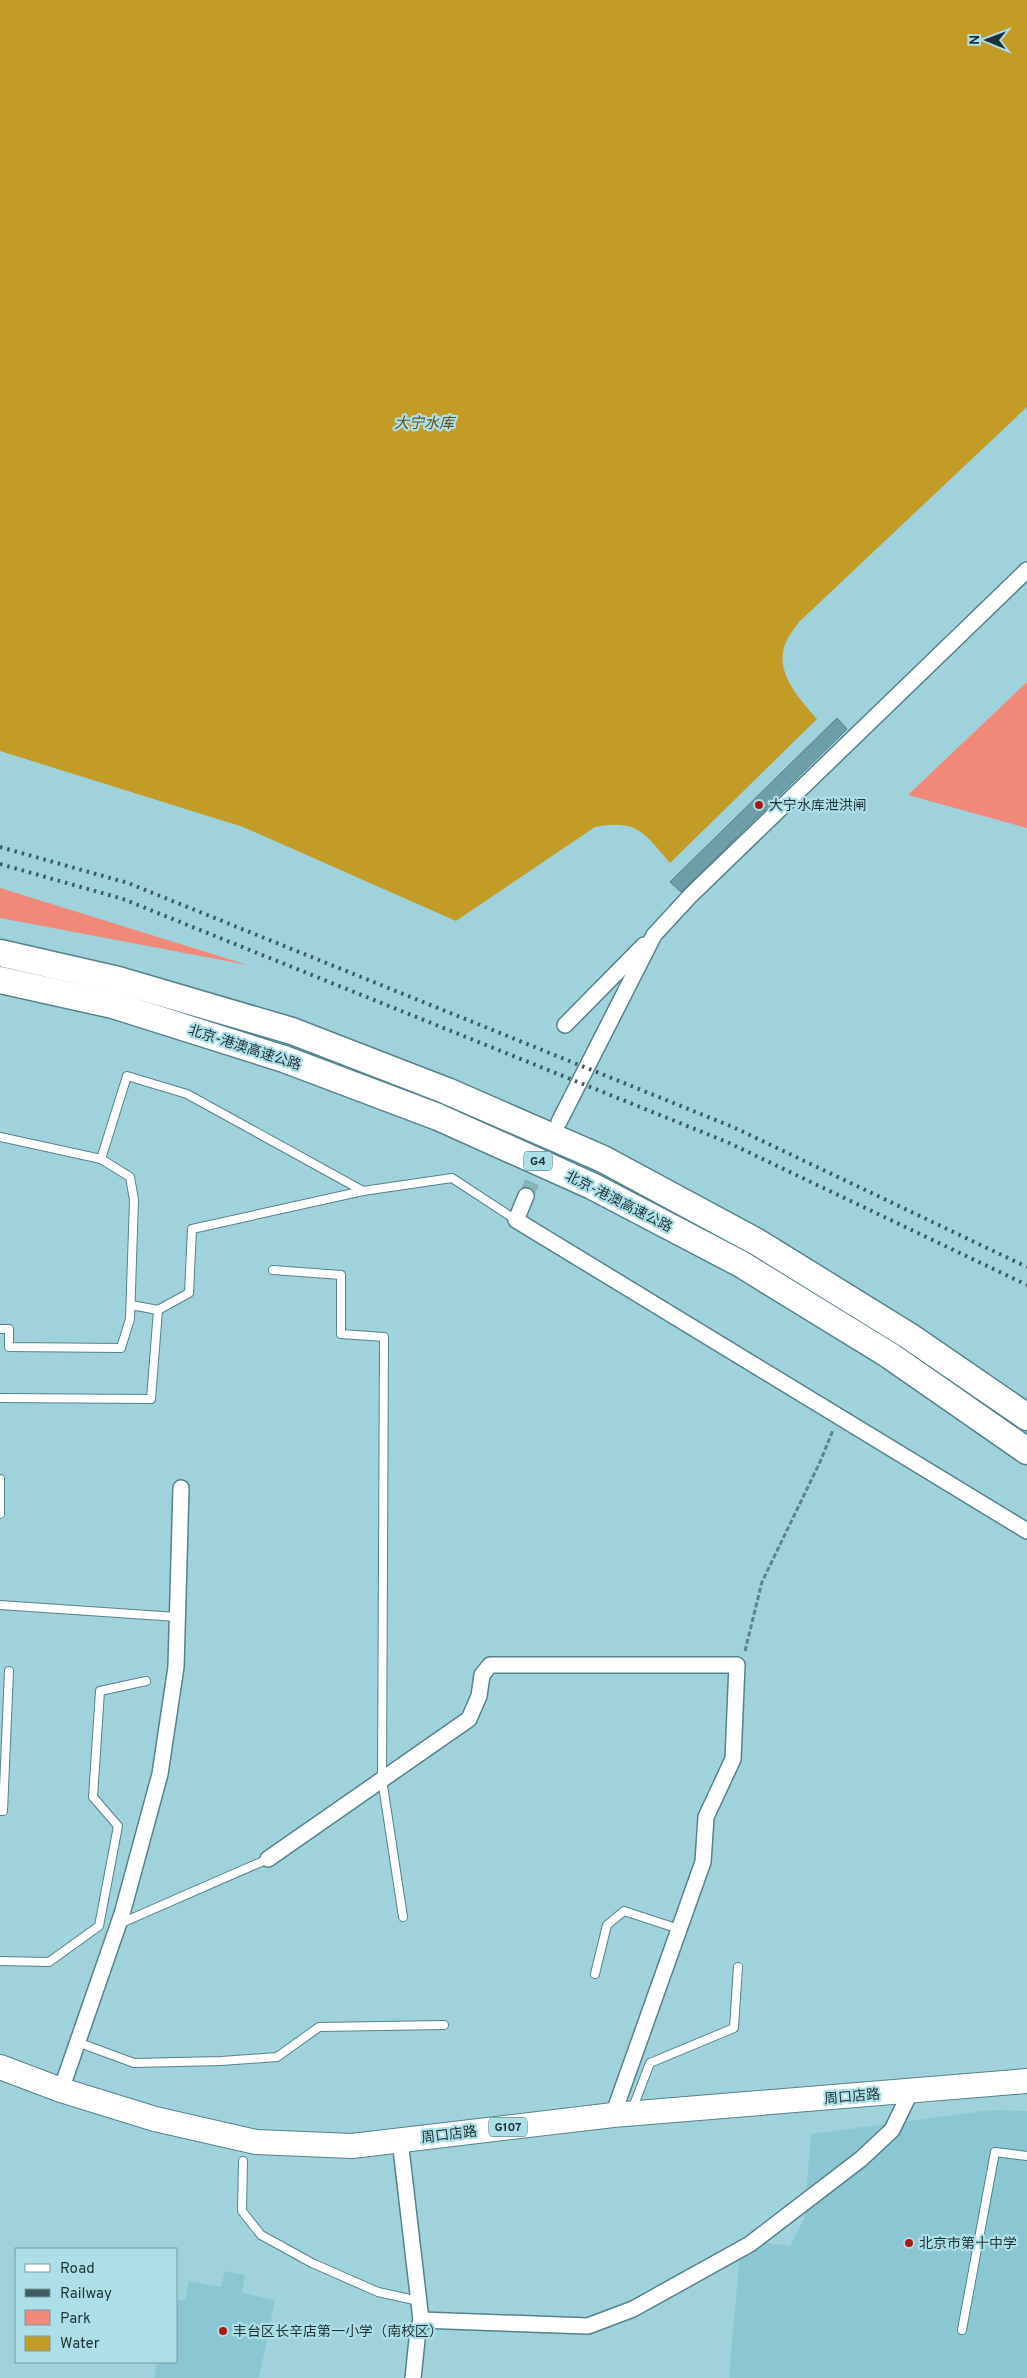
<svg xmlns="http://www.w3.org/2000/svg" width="1027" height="2378" font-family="Overpass,'Noto Sans SC',sans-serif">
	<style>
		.built { fill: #8bc7d2 }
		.green { fill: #f0897a }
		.water { fill: #c39c28 }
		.building { fill: #6e9ea7; stroke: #4f7f87 }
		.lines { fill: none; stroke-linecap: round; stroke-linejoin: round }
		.minor-tunnel { stroke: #86b2ba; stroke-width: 15; stroke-dasharray: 15 8; stroke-linecap: butt }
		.service-casing { stroke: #54838c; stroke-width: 10 }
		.minor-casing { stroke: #54838c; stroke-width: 18 }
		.trunk-casing { stroke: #54838c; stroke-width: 26 }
		.motorway-casing { stroke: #54838c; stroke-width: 29 }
		.path { stroke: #60838a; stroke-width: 3; stroke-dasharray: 5 2.5; stroke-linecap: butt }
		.service { stroke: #fff; stroke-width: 8 }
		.minor { stroke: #fff; stroke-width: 15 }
		.trunk { stroke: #fff; stroke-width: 24 }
		.motorway { stroke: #fff; stroke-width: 26 }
		.rail { stroke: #3f5b60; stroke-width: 4; stroke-dasharray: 2.5 5; stroke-linecap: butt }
		.poi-dot { fill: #aa1910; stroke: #addfe8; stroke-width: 2 }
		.labels { text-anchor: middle; stroke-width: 4.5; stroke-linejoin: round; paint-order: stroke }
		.shield { fill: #addfe8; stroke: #49666b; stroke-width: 1 }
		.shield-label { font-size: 12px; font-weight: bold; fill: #1e3236 }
		.poi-label { font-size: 14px; fill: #1e3236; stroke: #addfe8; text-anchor: start }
		.street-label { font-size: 14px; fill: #1e3236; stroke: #addfe8 }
		.water-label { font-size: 15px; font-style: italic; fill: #665218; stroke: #addfe8 }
	</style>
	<rect width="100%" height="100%" fill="#a0d2db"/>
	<!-- built -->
	<g class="built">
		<path d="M991,2110L1027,2111V2378H729L741,2240L790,2246L804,2219L811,2134Z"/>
		<path d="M225,2271L245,2275L242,2293L275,2300L259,2378H154L157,2362H176V2299L185,2300L189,2281L221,2287Z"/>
	</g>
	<!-- green -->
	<g class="green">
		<path d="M1027,682V828L908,795Z"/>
		<path d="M0,888L248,965L0,918Z"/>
	</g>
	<!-- water -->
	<path class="water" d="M0,0H1027V407L799,622C795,628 789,635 786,642C773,672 800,699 817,719L670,863C644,833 638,819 595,827L456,921L243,827L0,751Z"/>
	<!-- building -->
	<path class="building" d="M837,718L847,729L681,892L670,882Z"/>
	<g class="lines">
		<!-- minor-tunnel -->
		<path class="minor-tunnel" d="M526,1196L555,1131"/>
		<!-- service casing -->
		<g class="service-casing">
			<g id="service">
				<path d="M0,1137L101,1159L130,1177L134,1200L130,1319L121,1348L9,1347V1329H0"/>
				<path d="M101,1159L127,1076L187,1094L363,1191"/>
				<path d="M273,1270L341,1275V1334L384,1337L382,1779L403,1917"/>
				<path d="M131,1305L158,1310L189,1293L192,1229L363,1191L452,1178L516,1220"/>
				<path d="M0,1398L151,1399L158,1310"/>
				<path d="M0,1479V1514"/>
				<path d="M0,1605L177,1617"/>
				<path d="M0,1811H3L9,1671"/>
				<path d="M119,1924L268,1859"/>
				<path d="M0,1961L49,1962L99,1926L118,1826L93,1797L100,1691L146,1681"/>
				<path d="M595,1974L607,1925L624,1911L679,1929"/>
				<path d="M77,2042L134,2063L221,2061L277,2057L319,2027L444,2025"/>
				<path d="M632,2110L650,2063L734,2028L738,1967"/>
				<path d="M243,2161L242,2211L261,2235L312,2263L378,2292L419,2301"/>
				<path d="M962,2330L995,2152L1027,2156"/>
			</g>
		</g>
		<!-- minor casing -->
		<g class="minor-casing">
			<g id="minor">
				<path d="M565,1025L644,945"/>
				<path d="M559,1122L654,935L691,895L1027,570"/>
				<path d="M526,1196L516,1220L1027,1531"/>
				<path d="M268,1859L469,1719L479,1696L482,1675L490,1665H737L733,1759L706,1817L703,1862L613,2115"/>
				<path d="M61,2090L122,1914L160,1774L176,1667L181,1488"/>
				<path d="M400,2140L421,2320L418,2330L413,2378"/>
				<path d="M421,2320L588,2326L633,2309L750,2244L861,2159L892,2130L911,2091"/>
			</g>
		</g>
		<!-- trunk casing -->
		<g class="trunk-casing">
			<path id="trunk" d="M0,2067L61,2090L155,2119L256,2142L352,2146L613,2115L1027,2081"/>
		</g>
		<!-- motorway casing -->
		<g class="motorway-casing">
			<g id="motorway">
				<path d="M0,953L118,980L292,1031L447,1091L603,1159L757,1242L909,1336L1027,1417"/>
				<path d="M0,980L113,1005L284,1059L438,1117L592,1186L741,1264L889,1355L1027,1451"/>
			</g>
		</g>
		<!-- path -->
		<path class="path" d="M745,1651L762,1582L820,1462L833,1430"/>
		<!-- service -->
		<use href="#service" class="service"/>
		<!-- minor -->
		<use href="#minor" class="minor"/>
		<!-- trunk -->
		<use href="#trunk" class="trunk"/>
		<!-- motorway -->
		<use href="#motorway" class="motorway"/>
		<!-- rail -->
		<g class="rail">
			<path d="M0,847L128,883L733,1127L1027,1267"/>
			<path d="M0,864L123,899L727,1142L1027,1285"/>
		</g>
	</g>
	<!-- markers -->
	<g class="poi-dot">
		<circle cx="759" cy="805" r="5"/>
		<circle cx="909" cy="2243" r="5"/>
		<circle cx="223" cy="2331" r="5"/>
	</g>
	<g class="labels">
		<!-- shield labels -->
		<g class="shield">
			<rect x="524" y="1151.5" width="28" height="19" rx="4"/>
			<rect x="489" y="2117.5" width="38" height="19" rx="4"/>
		</g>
		<g class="shield-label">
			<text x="538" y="1165">G4</text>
			<text x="508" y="2131">G107</text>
		</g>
		<!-- poi labels -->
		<g class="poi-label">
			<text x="769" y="810">大宁水库泄洪闸</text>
			<text x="919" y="2248">北京市第十中学</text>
			<text x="233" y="2336">丰台区长辛店第一小学（南校区）</text>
		</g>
		<!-- street labels -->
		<g class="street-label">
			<text transform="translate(245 1047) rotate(18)" y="5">北京-港澳高速公路</text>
			<text transform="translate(619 1201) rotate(27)" y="5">北京-港澳高速公路</text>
			<text transform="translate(852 2096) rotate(-5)" y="5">周口店路</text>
			<text transform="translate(449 2134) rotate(-7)" y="5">周口店路</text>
		</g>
		<!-- water labels -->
		<g class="water-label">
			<text x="424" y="428">大宁水库</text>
		</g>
	</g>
	<!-- legend -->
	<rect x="15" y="2248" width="162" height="115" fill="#addfe8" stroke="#749aa1"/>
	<rect x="25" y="2264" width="25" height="8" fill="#ffffff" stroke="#749aa1"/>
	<text x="60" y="2273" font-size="15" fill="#1e3236">Road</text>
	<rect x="25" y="2289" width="25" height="8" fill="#3f5b60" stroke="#749aa1"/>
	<text x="60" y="2298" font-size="15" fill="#1e3236">Railway</text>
	<rect x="25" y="2310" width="25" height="15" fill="#f0897a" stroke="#749aa1"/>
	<text x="60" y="2323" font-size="15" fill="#1e3236">Park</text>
	<rect x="25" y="2336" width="25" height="15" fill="#c39c28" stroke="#749aa1"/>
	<text x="60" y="2348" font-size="15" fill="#1e3236">Water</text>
	<!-- north arrow -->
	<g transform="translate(987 40) rotate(271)" stroke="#addfe8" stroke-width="4" paint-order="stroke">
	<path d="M0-4L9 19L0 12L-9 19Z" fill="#1e3236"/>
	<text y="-8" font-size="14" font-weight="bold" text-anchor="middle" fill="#1e3236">N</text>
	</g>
</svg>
